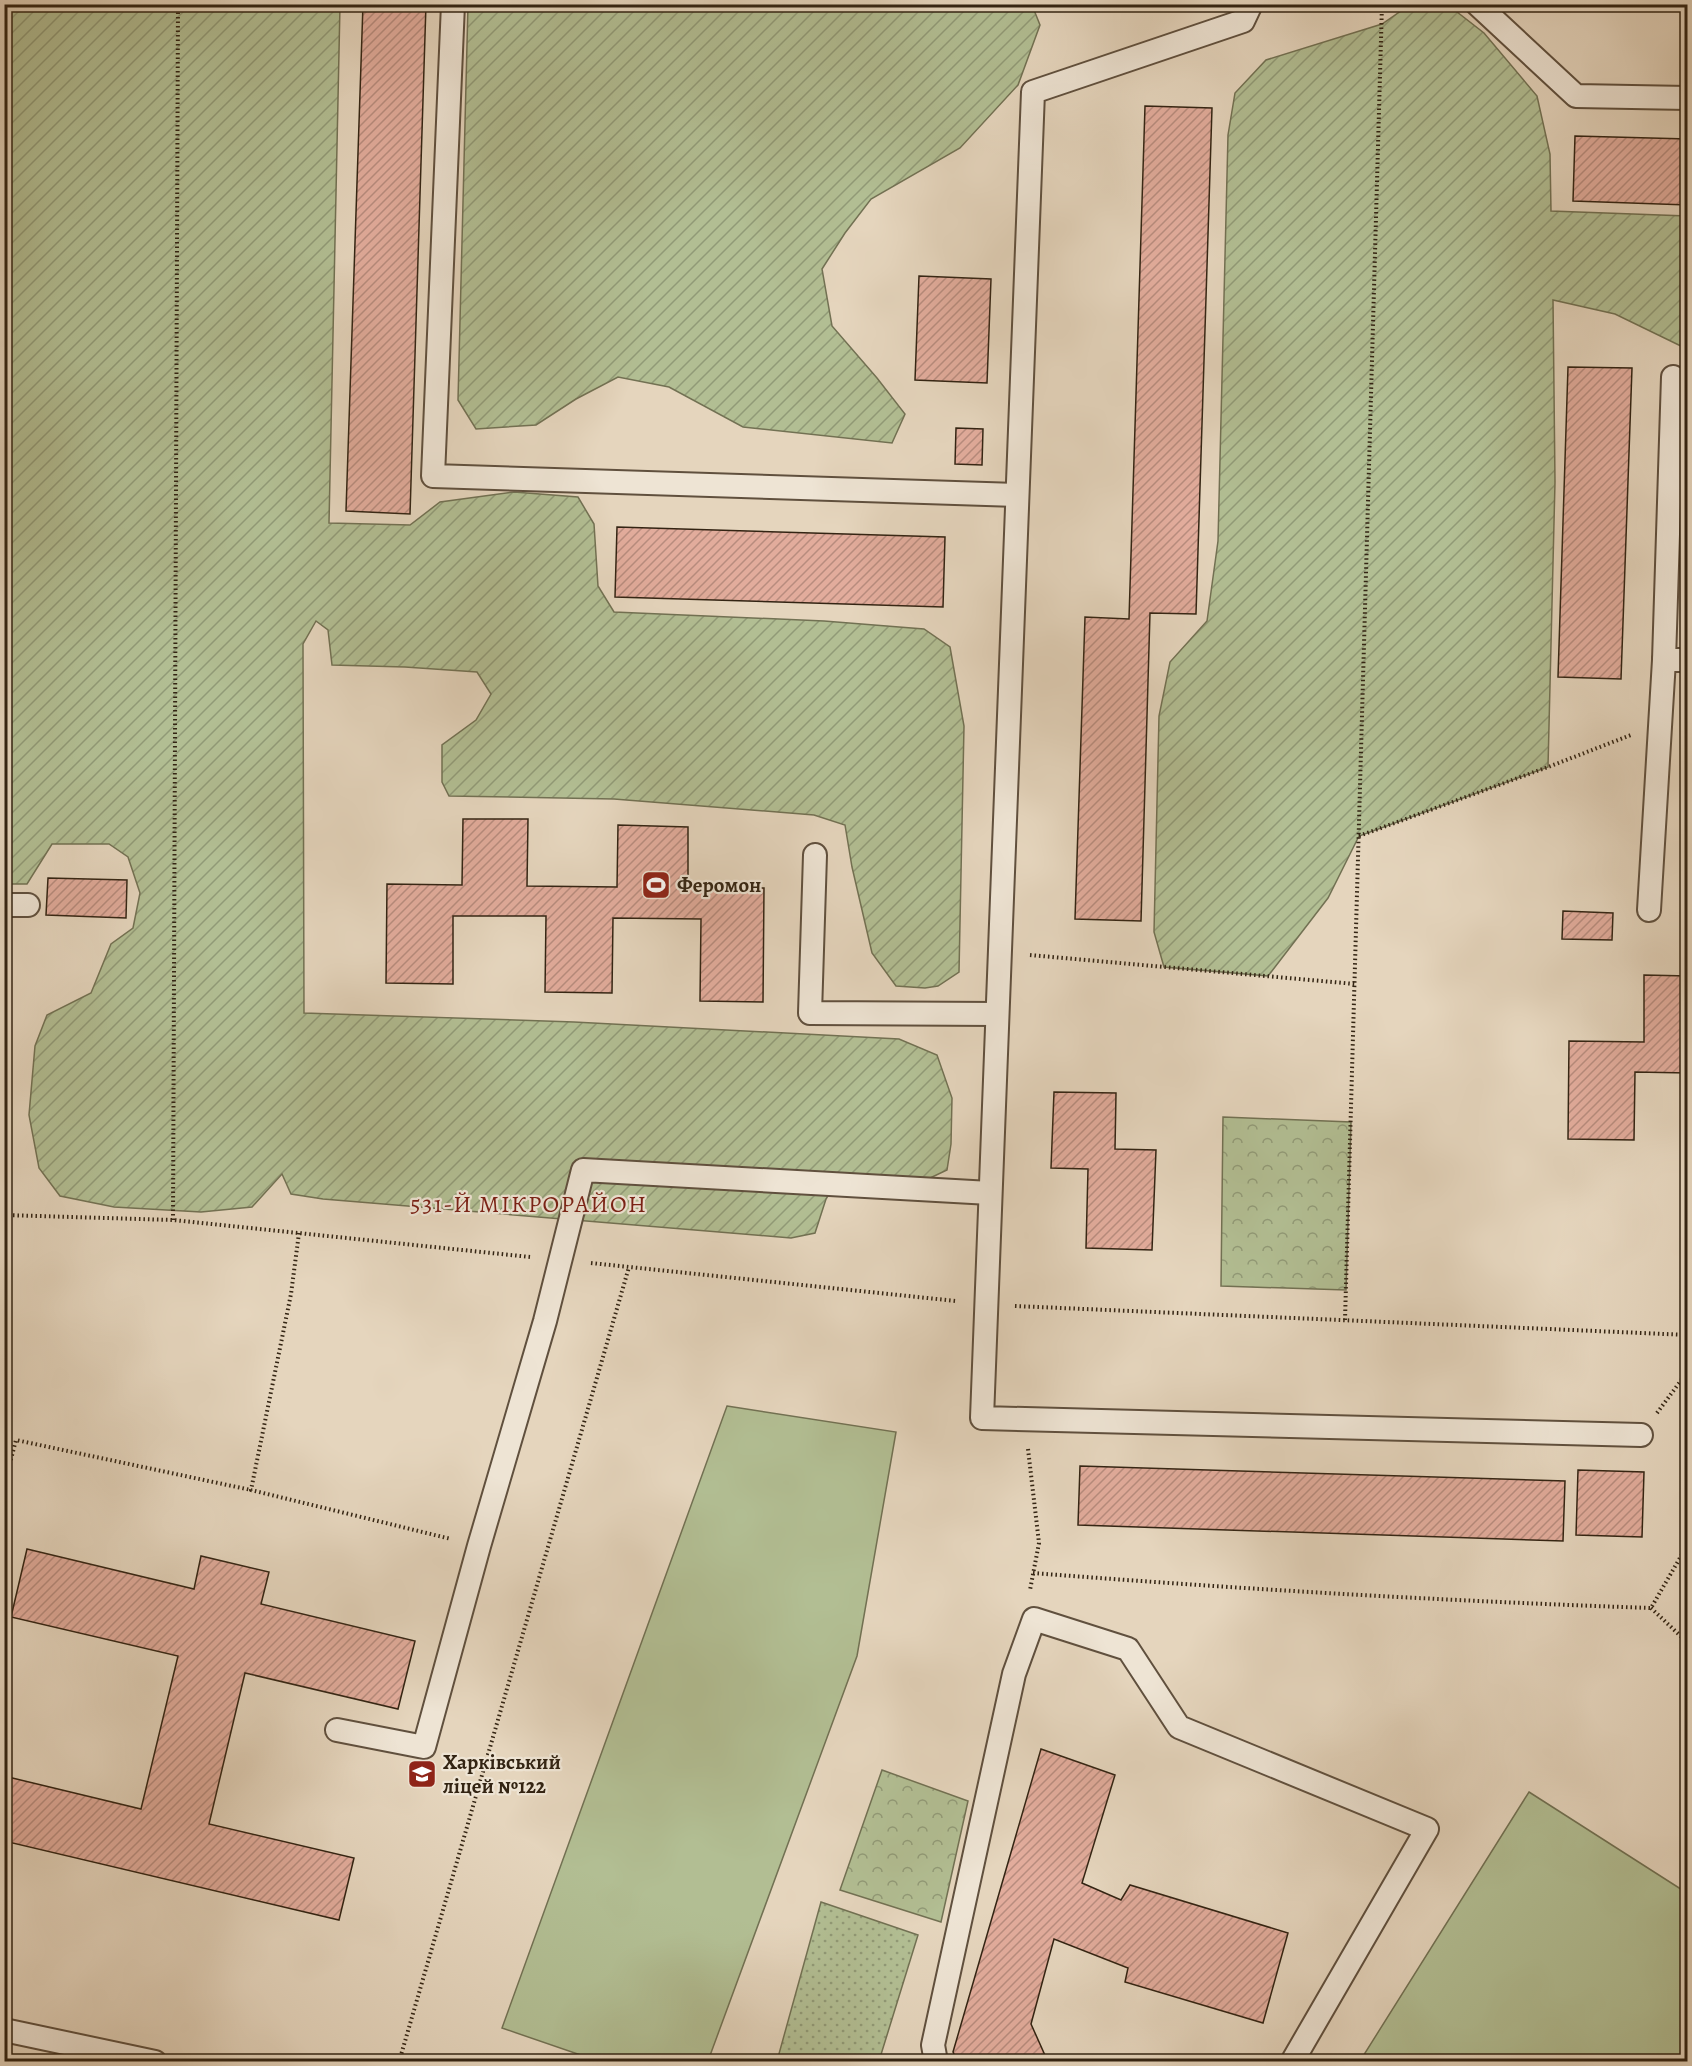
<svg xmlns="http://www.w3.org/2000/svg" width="1692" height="2066" font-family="Alegreya,serif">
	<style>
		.grass { fill: url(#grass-dots); stroke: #727153; stroke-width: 1.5 }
		.park { fill: url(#park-crowns); stroke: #727153; stroke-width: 1.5 }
		.garden { fill: url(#garden-furrows); stroke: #727153; stroke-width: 1.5 }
		.pitch { fill: #b2be93; stroke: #727153; stroke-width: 1.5 }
		.building { fill: url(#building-hatch); stroke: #332413; stroke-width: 1.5 }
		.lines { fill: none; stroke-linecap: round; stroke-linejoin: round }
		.lane-casing { stroke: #60503e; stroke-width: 26 }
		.path { stroke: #332413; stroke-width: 4; stroke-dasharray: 1.5 3; stroke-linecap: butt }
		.lane { stroke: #eee4d4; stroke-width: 22 }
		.labels { text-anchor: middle; stroke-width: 4.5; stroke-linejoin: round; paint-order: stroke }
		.poi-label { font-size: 21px; font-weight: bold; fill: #332413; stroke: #eee4d4; text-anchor: start }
		.quarter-label { font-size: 24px; letter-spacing: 1.5px; fill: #7a1f14; stroke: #eee4d4 }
	</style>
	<defs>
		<pattern id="grass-dots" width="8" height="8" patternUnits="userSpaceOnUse" patternTransform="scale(1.5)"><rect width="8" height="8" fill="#b2be93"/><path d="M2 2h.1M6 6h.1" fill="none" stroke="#919a77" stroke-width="1.8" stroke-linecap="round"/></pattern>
		<pattern id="park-crowns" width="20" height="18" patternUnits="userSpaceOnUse" patternTransform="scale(1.5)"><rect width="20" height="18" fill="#b2be93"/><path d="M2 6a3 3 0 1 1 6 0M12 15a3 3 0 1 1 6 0" fill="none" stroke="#919a77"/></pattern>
		<pattern id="garden-furrows" width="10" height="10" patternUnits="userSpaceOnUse" patternTransform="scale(1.5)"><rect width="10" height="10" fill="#b2be93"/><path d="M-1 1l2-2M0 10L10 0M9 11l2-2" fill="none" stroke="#919a77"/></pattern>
		<pattern id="building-hatch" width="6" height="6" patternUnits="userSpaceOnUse" patternTransform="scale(1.5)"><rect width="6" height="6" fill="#e2ac9c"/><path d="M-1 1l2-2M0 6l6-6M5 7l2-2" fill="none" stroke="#b88c7e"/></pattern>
	</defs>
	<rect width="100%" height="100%" fill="#e5d5bd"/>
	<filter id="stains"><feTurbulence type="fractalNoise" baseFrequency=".00333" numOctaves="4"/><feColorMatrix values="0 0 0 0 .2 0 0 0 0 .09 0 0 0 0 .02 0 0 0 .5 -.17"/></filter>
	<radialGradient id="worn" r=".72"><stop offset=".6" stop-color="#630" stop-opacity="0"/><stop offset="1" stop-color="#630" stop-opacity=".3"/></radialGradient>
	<!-- grass -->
	<path class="grass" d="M821,1902L918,1935L879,2061H777Z"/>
	<!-- park -->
	<g class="park">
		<path d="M1223,1117L1351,1122L1346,1290L1221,1286Z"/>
		<path d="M882,1770L968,1801L941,1922L840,1890Z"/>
	</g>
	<!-- garden -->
	<g class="garden">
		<path d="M1411,4L1448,5L1484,33L1537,96L1550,154L1551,211L1687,216V349L1615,314L1553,300L1555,482L1548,767L1359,836L1328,898L1268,976L1164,967L1154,932L1159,716L1170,662L1207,621L1218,541L1228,135L1235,93L1266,60L1382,24Z"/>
		<path d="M6,5H340L329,523L410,525L440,502L514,492L578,497L594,524L598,586L614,612L824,621L924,629L950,647L964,726L959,972L938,986L925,988L896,986L872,953L852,867L845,825L814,815L614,799L449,796L442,782V745L476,720L491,694L477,672L405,667L332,665L328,630L316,621L303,644L304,1013L574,1022L899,1039L937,1055L952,1098L951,1144L947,1170L928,1179L840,1176L826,1199L815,1233L791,1238L323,1199L291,1194L282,1174L252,1207L201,1212L114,1207L60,1196L39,1168L29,1115L35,1046L47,1015L91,993L111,944L133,928L140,893L128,857L109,844H52L27,884H5Z"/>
		<path d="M468,5H1032L1040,25L1018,85L960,148L871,199L845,233L822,269L832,326L877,378L905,414L892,443L743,427L669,387L618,377L576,399L536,425L476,429L458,400Z"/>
		<path d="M1687,427V558L1683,556L1681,486Z"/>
	</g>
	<!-- pitch -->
	<g class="pitch">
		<path d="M727,1406L896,1432L857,1656L708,2061H598L502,2028Z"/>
		<path d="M1529,1792L1687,1893V2061H1360Z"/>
	</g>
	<!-- building -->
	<g class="building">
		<path d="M363,4H426L410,514L346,511Z"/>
		<path d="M1145,106L1212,108L1196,614L1150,613L1141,921L1075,919L1085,617L1129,619Z"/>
		<path d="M1575,136L1688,139V205L1573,201Z"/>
		<path d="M919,276L991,279L987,383L915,380Z"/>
		<path d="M1568,367L1632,368L1621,679L1558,677Z"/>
		<path d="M956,428L983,429L982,465L955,464Z"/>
		<path d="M617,527L945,537L943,607L615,597Z"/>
		<path d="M463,819H528L527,886L617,887L618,825L688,827V888H764L763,1002L700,1001L701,919L613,918L612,993L545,992L546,916H453V984L386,983L387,884L462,885Z"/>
		<path d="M48,878L127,880L126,918L46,915Z"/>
		<path d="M1563,911L1613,913L1612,940L1562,939Z"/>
		<path d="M1644,975L1688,976V1073L1635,1072L1634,1140L1568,1139L1569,1041L1644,1042Z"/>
		<path d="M1054,1092L1116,1093L1115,1149L1156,1150L1152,1250L1086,1248L1088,1169L1051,1168Z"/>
		<path d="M1080,1466L1565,1481L1563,1541L1078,1525Z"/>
		<path d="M1578,1470L1644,1472L1642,1537L1576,1535Z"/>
		<path d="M27,1549L194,1589L201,1556L269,1572L261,1604L415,1641L398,1709L245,1673L209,1824L354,1858L339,1920L4,1841V1776L141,1809L178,1656L11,1617Z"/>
		<path d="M1041,1749L1115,1775L1082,1883L1121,1900L1130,1885L1288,1933L1263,2023L1125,1982L1128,1968L1054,1939L1031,2024L1048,2062H958L953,2052Z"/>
	</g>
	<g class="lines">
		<!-- lane casing -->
		<g class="lane-casing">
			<g id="lane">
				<path d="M453,4L433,476L1017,495"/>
				<path d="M1251,4L1243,21L1033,92L982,1418L1641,1435"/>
				<path d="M1477,4L1576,96L1688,98"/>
				<path d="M1664,660L1673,377"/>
				<path d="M815,855L810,1013L997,1014"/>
				<path d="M4,905H28"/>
				<path d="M1649,910L1664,660H1688"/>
				<path d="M337,1730L424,1747L479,1546L545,1321L583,1170L990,1193"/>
				<path d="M4,2030L155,2062"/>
				<path d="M936,2062L933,2045L1014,1674L1034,1619L1128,1649L1179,1727L1427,1829L1292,2062"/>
			</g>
		</g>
		<!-- path -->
		<g class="path">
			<path d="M1359,836L1548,767L1631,735"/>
			<path d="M1030,955L1355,984"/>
			<path d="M4,1215L173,1220L530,1257"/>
			<path d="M173,1220L178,4"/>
			<path d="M299,1233L291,1294L251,1490L451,1539"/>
			<path d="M591,1263L956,1301"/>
			<path d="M1015,1306L1688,1335"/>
			<path d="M1345,1320L1382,4"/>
			<path d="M1657,1413L1688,1371"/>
			<path d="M1028,1449L1039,1543L1030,1590"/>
			<path d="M4,1486L16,1440L251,1490"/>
			<path d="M1033,1573C1239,1589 1445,1601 1651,1608L1688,1544"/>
			<path d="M1651,1608L1688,1643"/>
			<path d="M399,2062L629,1267"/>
		</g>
		<!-- lane -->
		<use href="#lane" class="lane"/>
	</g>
	<!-- icons -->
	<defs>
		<g id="stadium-square" transform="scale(1.5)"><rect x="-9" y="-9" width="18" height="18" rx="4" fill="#8f2418" stroke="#eee4d4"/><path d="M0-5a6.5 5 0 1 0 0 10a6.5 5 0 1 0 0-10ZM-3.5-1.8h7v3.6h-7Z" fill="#fff"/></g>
		<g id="school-square" transform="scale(1.5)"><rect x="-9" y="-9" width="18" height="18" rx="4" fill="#8f2418" stroke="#eee4d4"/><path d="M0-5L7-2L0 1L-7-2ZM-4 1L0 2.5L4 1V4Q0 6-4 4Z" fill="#fff"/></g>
	</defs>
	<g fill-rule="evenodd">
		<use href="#stadium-square" x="656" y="885"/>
		<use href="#school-square" x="422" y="1774"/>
	</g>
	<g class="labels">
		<!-- poi labels -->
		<g class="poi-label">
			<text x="677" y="892">Феромон</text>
			<text x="443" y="1769">Харківський<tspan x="443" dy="24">ліцей №122</tspan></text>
		</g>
		<!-- quarter labels -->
		<g class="quarter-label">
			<text x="529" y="1212">531-Й МІКРОРАЙОН</text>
		</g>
	</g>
	<!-- margin -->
	<rect width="1692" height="2066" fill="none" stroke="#e5d5bd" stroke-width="24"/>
	<rect x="6" y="6" width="1680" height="2054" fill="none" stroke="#332413" stroke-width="3"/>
	<rect x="12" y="12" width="1668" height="2042" fill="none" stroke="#332413" stroke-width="1.5"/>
	<rect width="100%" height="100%" filter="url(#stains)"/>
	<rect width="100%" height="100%" fill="url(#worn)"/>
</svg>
